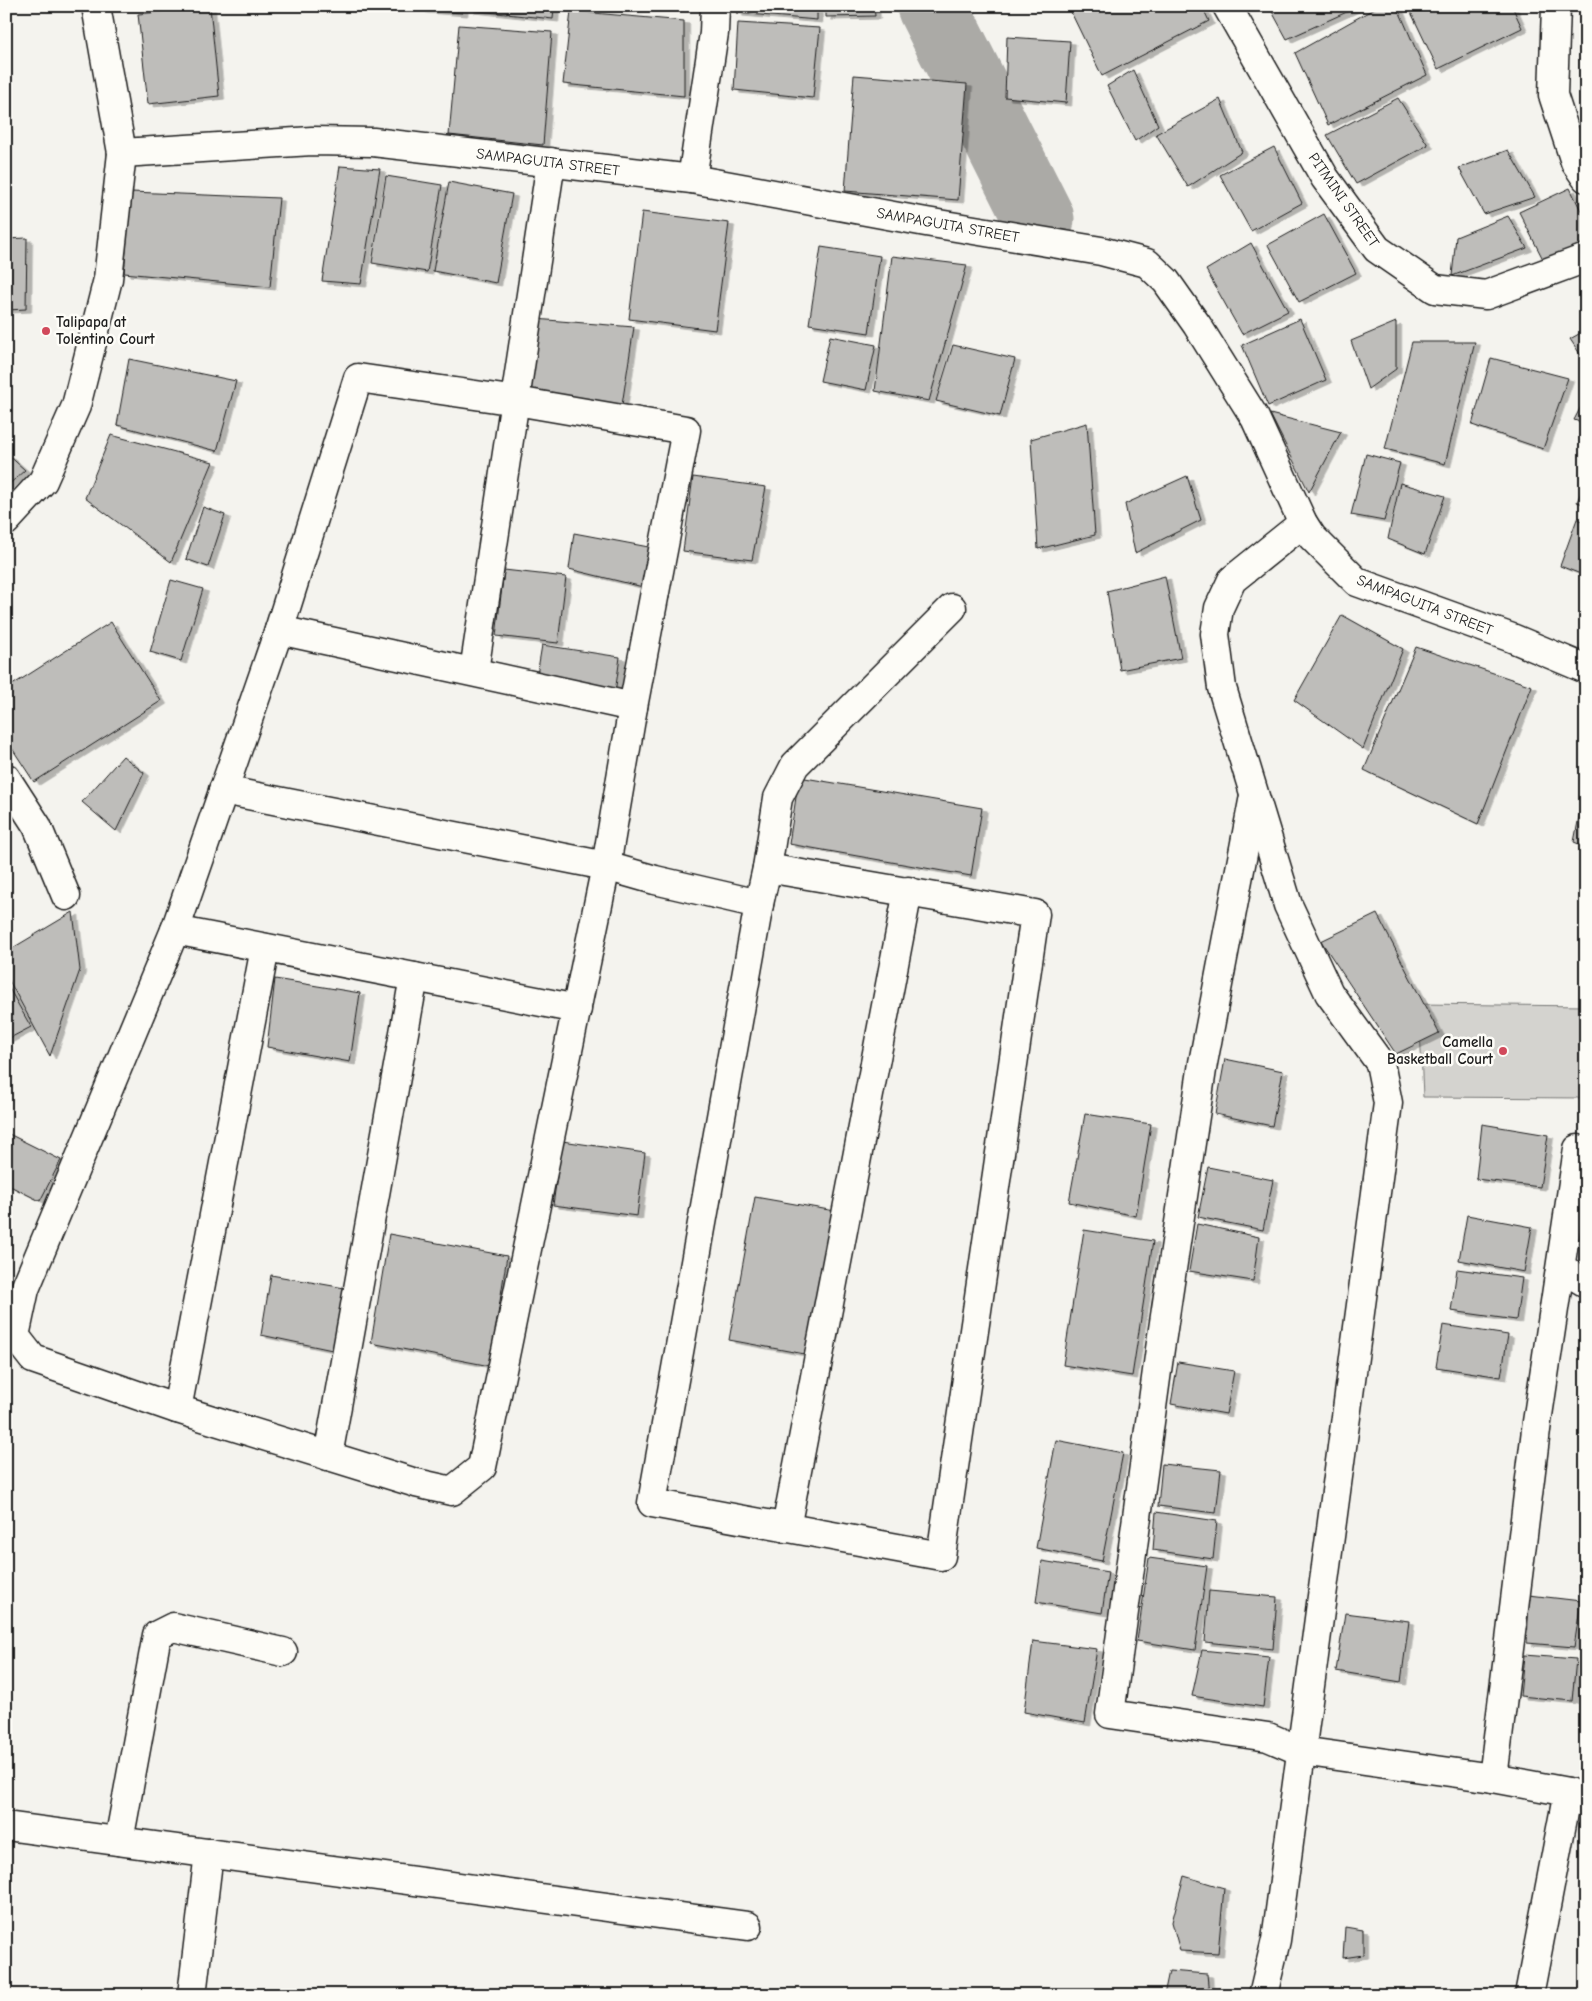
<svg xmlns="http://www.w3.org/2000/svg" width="1592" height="2001" font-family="'Comic Neue',sans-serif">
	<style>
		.green { fill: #d4d3cf; stroke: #787876 }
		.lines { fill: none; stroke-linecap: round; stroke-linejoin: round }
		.river { stroke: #abaaa6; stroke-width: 71 }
		.building { fill: #bebdba; stroke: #1c1c1c; filter: url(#shadow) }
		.minor-casing { stroke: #1c1c1c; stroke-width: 31 }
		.minor { stroke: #fdfcf7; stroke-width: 28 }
		.poi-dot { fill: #d1495b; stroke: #fdfcf7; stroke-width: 2 }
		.labels { text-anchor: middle; stroke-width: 5; stroke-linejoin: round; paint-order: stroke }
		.street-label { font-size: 15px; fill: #1c1c1c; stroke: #fdfcf7 }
		.poi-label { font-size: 15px; font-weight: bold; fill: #1c1c1c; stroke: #fdfcf7; text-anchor: start }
	</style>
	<defs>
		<filter id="shadow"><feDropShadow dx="5.5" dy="3" stdDeviation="0" flood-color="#0004"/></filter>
	</defs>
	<rect width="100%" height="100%" fill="#f4f3ee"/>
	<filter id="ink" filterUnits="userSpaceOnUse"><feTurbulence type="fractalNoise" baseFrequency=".02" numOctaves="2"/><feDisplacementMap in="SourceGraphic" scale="10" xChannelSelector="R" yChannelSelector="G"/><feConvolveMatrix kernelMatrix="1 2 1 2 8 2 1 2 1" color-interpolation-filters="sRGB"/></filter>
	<g filter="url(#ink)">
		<!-- green -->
		<path class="green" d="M1419,1004L1586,1006V1098L1423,1097Z"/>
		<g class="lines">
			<!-- river -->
			<path class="river" d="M932,6L1039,219"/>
		</g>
		<!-- building -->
		<g class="building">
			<path d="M421,6H463L462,13L421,10Z"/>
			<path d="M470,6H554L553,19L469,10Z"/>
			<path d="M737,6H817V20L737,13Z"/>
			<path d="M826,6H874L875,16L826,17Z"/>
			<path d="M1068,6H1202L1209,21L1102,76Z"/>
			<path d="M1269,6H1360L1287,39Z"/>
			<path d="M1379,6H1397L1427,75L1328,125L1295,53Z"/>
			<path d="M1408,6H1512L1522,28L1438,69Z"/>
			<path d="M210,7L219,96L148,104L138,14Z"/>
			<path d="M571,11L684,21V96L563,84Z"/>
			<path d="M738,23L820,28L813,98L734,90Z"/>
			<path d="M459,25L552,32L543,145L449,135Z"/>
			<path d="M1007,37L1070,41L1066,103L1005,97Z"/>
			<path d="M1133,70L1158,125L1135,141L1107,86Z"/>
			<path d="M854,75L967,84L958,200L845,191Z"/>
			<path d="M1398,98L1428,145L1356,184L1327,135Z"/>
			<path d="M1220,99L1242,152L1188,187L1156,134Z"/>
			<path d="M1274,147L1302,203L1251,231L1220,175Z"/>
			<path d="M1508,150L1535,197L1484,214L1459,168Z"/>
			<path d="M340,166L380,169L361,284L322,281Z"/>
			<path d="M386,176L442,185L427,272L372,263Z"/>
			<path d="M449,182L512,194L496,283L433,271Z"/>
			<path d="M1570,188L1586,221V243L1546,265L1519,212Z"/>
			<path d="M131,192L279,198L270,287L124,273Z"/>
			<path d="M642,212L729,223L715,330L629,319Z"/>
			<path d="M1324,214L1356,273L1299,302L1268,245Z"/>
			<path d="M1508,216L1527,248L1452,276L1456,237Z"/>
			<path d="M27,238L26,309L6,310V239Z"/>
			<path d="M1251,243L1288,311L1242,334L1206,270Z"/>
			<path d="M821,247L880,256L869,333L809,324Z"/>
			<path d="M892,256L967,265L929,401L875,391Z"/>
			<path d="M535,319L634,327L622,405L525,395Z"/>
			<path d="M1300,319L1326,380L1268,406L1242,345Z"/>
			<path d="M1396,322V369L1368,389L1351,341Z"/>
			<path d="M1586,330V363L1570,339Z"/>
			<path d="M830,336L876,345L866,390L820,381Z"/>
			<path d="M1412,342H1475L1445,464L1385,449Z"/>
			<path d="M953,345L1015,359L1000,416L936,401Z"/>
			<path d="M1491,358L1568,378L1543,449L1472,425Z"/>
			<path d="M129,359L236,381L217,451L117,425Z"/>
			<path d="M1586,397V424L1574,420Z"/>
			<path d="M1270,414L1341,432L1309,492Z"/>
			<path d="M1087,423L1095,535L1038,549L1031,439Z"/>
			<path d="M111,435L213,462L171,562L85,498Z"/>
			<path d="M6,453L25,470L6,487Z"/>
			<path d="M1366,454L1400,463L1384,521L1351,515Z"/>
			<path d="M1187,476L1201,520L1135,553L1125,504Z"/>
			<path d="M693,477L766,487L752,560L683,551Z"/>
			<path d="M1586,480V505L1577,502Z"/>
			<path d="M1400,483L1445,496L1425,554L1388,539Z"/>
			<path d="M203,507L225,515L208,567L186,559Z"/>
			<path d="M1577,519L1586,523V576L1560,566Z"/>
			<path d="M574,533L654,548L643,587L569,569Z"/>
			<path d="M504,570L566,577L558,643L496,636Z"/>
			<path d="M1165,576L1181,658L1120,670L1107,591Z"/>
			<path d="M171,580L203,589L181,661L150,652Z"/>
			<path d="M1342,615L1403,649L1363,749L1294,700Z"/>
			<path d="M111,622L161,701L34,782L6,739V689Z"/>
			<path d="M542,645L620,657L615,693L536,681Z"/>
			<path d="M1416,647L1532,686L1478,824L1364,770Z"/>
			<path d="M123,756L144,773L116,831L82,802Z"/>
			<path d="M799,777L982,808L971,876L789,844Z"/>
			<path d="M1585,786H1586V847L1574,842Z"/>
			<path d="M73,912L80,970L50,1056L6,975V952Z"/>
			<path d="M1377,914L1439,1033L1396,1054L1321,941Z"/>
			<path d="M275,979L360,993L350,1062L267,1047Z"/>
			<path d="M6,983L31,1027L6,1040Z"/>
			<path d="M1225,1059L1283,1071L1272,1126L1215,1114Z"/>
			<path d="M1085,1114L1151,1124L1136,1216L1069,1202Z"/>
			<path d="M1482,1124L1548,1135L1540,1187L1476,1179Z"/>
			<path d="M9,1134L61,1160L40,1201L6,1184V1139Z"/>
			<path d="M562,1141L645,1153L637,1216L553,1205Z"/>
			<path d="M1208,1167L1273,1180L1263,1230L1198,1217Z"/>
			<path d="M755,1197L835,1211L810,1355L729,1340Z"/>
			<path d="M1467,1215L1532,1227L1524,1272L1459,1260Z"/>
			<path d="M1197,1224L1259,1237L1253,1281L1189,1271Z"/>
			<path d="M1084,1230L1153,1241L1132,1376L1063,1365Z"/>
			<path d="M389,1234L507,1256L490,1366L371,1343Z"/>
			<path d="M1457,1269L1522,1278L1516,1320L1451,1311Z"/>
			<path d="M271,1275L350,1289L337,1351L261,1335Z"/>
			<path d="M1443,1325L1508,1335L1501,1377L1436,1367Z"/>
			<path d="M1178,1362L1234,1371L1226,1414L1171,1404Z"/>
			<path d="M1056,1440L1123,1453L1102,1561L1036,1548Z"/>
			<path d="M1162,1464L1221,1470L1216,1513L1158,1506Z"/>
			<path d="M1156,1512L1217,1521L1213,1559L1153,1550Z"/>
			<path d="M1149,1558L1207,1566L1195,1650L1137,1641Z"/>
			<path d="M1042,1561L1108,1572L1102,1613L1036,1602Z"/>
			<path d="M1209,1591L1277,1597L1273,1649L1205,1642Z"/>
			<path d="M1529,1595L1581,1601L1574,1647L1527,1643Z"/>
			<path d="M1345,1613L1409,1621L1401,1682L1336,1671Z"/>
			<path d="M1033,1641L1097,1649L1085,1723L1024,1712Z"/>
			<path d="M1202,1650L1269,1657L1263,1707L1192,1696Z"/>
			<path d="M1524,1655L1576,1659L1572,1701L1520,1696Z"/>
			<path d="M1184,1876L1224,1888L1218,1953L1180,1951L1172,1922Z"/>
			<path d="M1345,1927L1363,1930V1955L1343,1958Z"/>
			<path d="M1169,1971L1207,1974L1209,1995H1164Z"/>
		</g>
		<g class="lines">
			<!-- minor casing -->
			<g class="minor-casing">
				<g id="minor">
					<path d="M1227,6L1325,178L1377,249L1435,289L1486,295L1586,258"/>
					<path d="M1556,6L1553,95L1575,162L1586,178"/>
					<path d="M122,153L312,141L373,142L692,179L926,222L1101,251L1147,263L1166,281L1197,325L1255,418L1303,523L1312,537L1357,582L1512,638L1586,669"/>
					<path d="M692,179L714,33L715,6"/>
					<path d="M358,378L516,401L686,430L633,707L606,866L482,1467L452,1491L416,1483L177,1409L33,1359L15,1336L25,1289L175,930L279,630Z"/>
					<path d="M6,521L43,481L76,406L108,279L122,153L96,6"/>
					<path d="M279,630L633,707"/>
					<path d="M474,671L551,162"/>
					<path d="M6,778L37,826L66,896"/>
					<path d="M223,790L606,866L655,880L759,904"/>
					<path d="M1254,796L1203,1063L1160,1349L1110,1714L1268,1737L1301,1751L1493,1778L1568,1792L1586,1802"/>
					<path d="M767,868L1035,914L941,1556L652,1503L759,904Z"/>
					<path d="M767,868L778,798L795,765L952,608"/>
					<path d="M175,930L577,1009"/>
					<path d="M1561,1268L1586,1283"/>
					<path d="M177,1409L265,948"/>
					<path d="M328,1456L414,977"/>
					<path d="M786,1528L908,891"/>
					<path d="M1493,1778L1537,1422L1578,1149"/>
					<path d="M6,1826L748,1926"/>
					<path d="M119,1841L157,1635L173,1627L283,1652"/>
					<path d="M192,1995L209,1853"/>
					<path d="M1263,1995L1276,1940L1388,1103L1380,1063L1329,993L1288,905L1222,688L1215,634L1219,608L1232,580L1303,523"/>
					<path d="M1529,1995L1568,1792"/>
				</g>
			</g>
			<!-- minor -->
			<use href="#minor" class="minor"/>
		</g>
	</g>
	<!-- markers -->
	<g class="poi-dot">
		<circle cx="46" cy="331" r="5"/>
		<circle cx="1503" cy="1051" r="5"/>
	</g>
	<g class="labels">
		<!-- street labels -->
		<g class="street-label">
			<text transform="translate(548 162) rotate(7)" y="5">SAMPAGUITA STREET</text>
			<text transform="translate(1344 200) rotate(55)" y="5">PITMINI STREET</text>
			<text transform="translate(948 225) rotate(10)" y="5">SAMPAGUITA STREET</text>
			<text transform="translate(1425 605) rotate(21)" y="5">SAMPAGUITA STREET</text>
		</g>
		<!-- poi labels -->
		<g class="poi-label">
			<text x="56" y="327">Talipapa at<tspan x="56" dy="17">Tolentino Court</tspan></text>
			<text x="1493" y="1047" text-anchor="end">Camella<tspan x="1493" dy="17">Basketball Court</tspan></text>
		</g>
	</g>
	<!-- margin -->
	<rect width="1592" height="2001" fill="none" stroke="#fdfcf7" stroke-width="25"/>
	<rect x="12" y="12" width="1567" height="1976" fill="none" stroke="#1c1c1c" stroke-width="2" filter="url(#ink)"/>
</svg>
